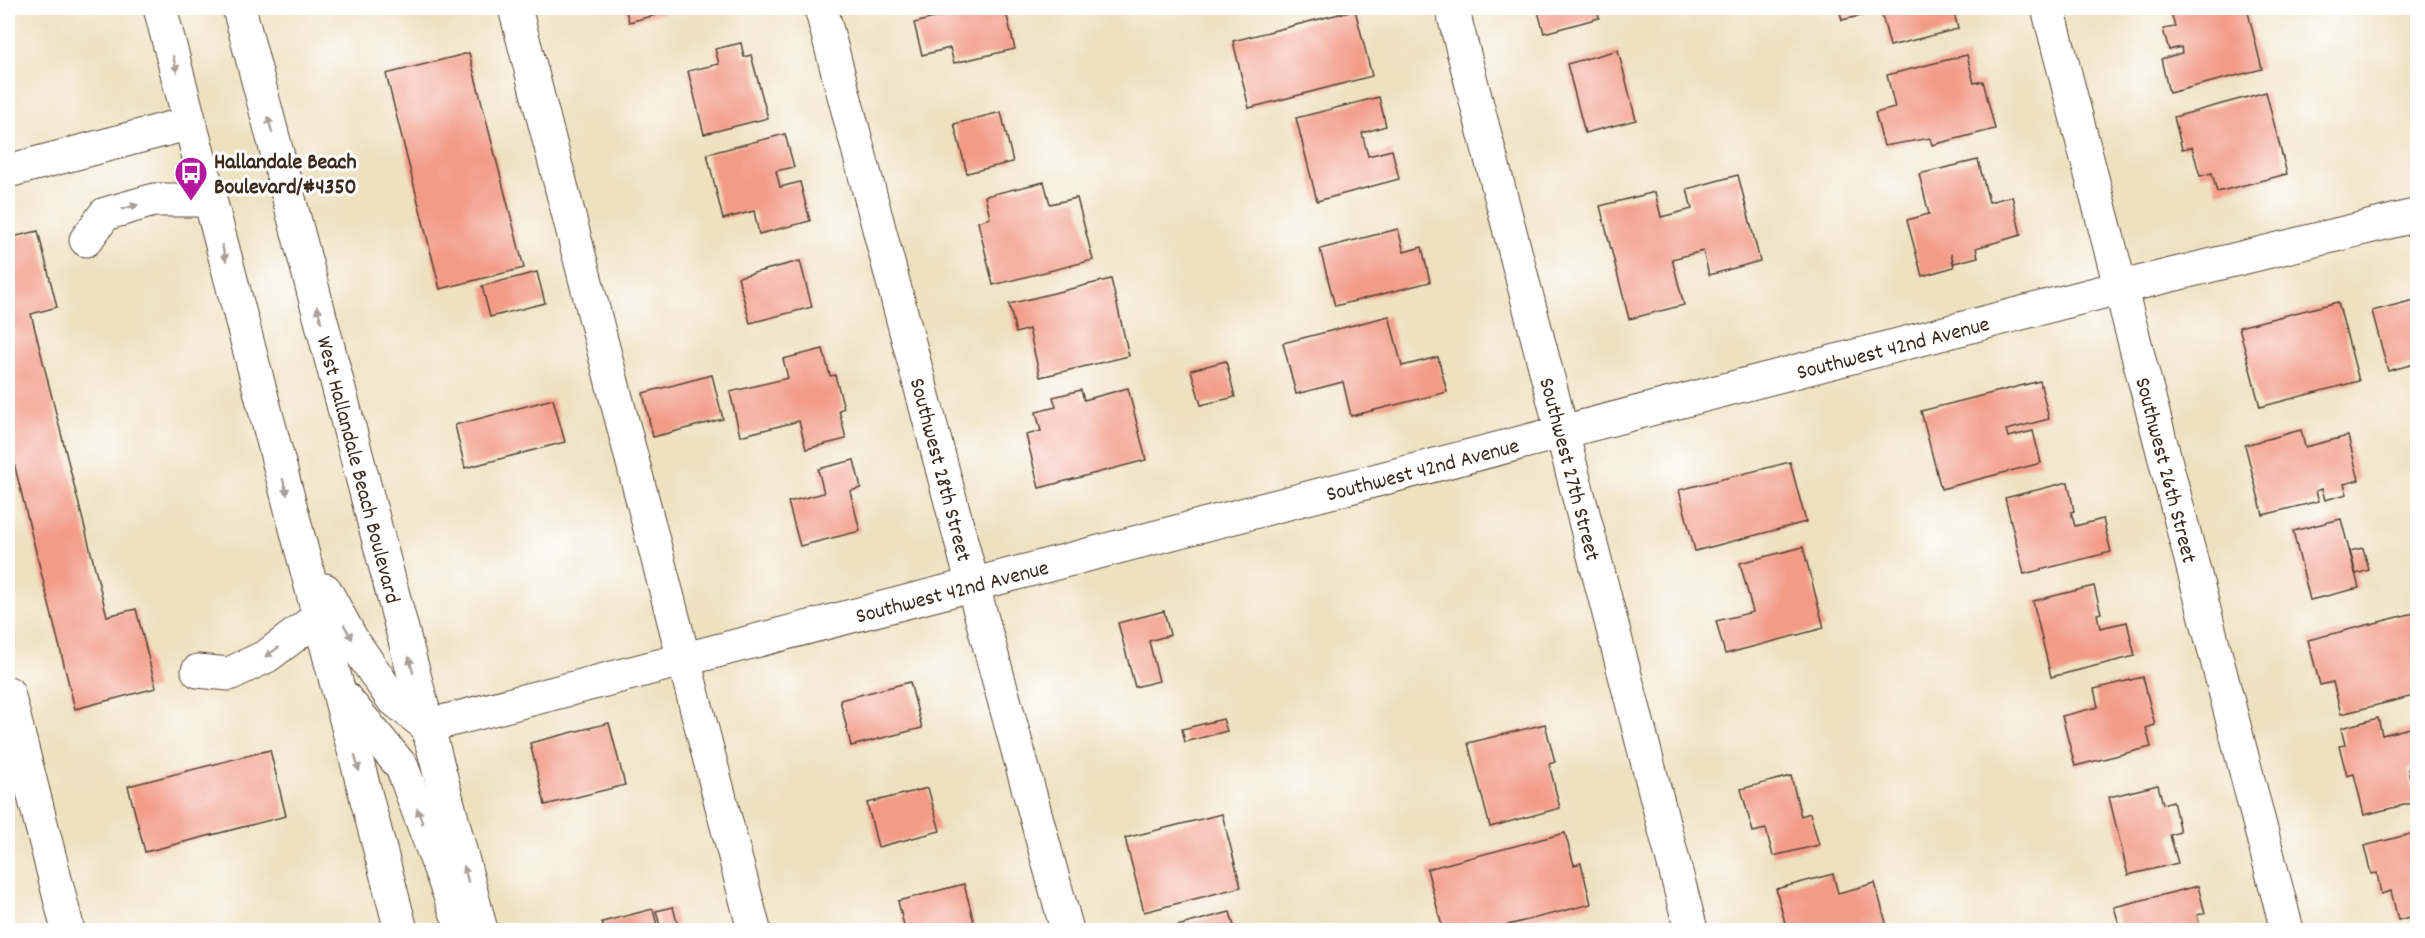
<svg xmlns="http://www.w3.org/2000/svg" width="2425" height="938" font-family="Dekko,sans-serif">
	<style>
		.building { fill: #f29b87 }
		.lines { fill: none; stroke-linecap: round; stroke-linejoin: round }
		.minor-casing { stroke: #564536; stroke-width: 35 }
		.major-casing { stroke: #564536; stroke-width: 35 }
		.minor { stroke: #fff; stroke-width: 33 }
		.major { stroke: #fff; stroke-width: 33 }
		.oneway { fill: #a79f9a }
		.labels { text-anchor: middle; stroke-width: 6; stroke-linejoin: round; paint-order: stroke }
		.poi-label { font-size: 22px; font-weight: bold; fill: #3b2a1e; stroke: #fff; text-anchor: start }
		.street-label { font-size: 22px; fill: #3b2a1e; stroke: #fff }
	</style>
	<rect width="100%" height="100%" fill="#fff"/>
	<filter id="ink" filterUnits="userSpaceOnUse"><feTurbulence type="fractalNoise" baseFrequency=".0167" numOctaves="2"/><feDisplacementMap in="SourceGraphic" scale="12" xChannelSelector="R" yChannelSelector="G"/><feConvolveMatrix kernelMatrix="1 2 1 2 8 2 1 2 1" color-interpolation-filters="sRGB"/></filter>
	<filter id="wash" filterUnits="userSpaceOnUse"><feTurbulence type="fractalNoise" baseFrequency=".008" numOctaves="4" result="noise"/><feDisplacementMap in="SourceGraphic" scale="24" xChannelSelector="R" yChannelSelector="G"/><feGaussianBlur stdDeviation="1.35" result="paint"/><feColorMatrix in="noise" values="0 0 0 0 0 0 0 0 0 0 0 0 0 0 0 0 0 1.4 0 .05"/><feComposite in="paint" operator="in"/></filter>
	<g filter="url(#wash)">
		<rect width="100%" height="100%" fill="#eee1c0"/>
		<g id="blocks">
			<!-- building -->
			<g class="building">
				<path d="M625,8H682L629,22Z"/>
				<path d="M940,8H1005L1015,49L954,63L950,48L922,55L914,23L942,16Z"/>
				<path d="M1537,8H1597L1599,18L1544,33Z"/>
				<path d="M1839,8H1953L1958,29L1890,46L1881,11L1842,20Z"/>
				<path d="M2170,8H2247L2262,69L2169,93L2161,59L2182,53L2181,47L2169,50L2163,29L2175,27Z"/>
				<path d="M1355,10L1372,76L1249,108L1233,41Z"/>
				<path d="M741,43L744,57L751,55L768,118L704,134L688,71L719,64L715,49Z"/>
				<path d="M1618,50L1636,120L1585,133L1567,64Z"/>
				<path d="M469,53L524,268L440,289L386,74Z"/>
				<path d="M1967,55L1974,83L1983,81L1995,129L1932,145L1930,138L1884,146L1875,113L1895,108L1887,75Z"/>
				<path d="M2266,92L2287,174L2217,192L2212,173L2200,176L2192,147L2182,149L2174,117Z"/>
				<path d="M1379,97L1386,126L1362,133L1368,156L1392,150L1399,179L1317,201L1296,118Z"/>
				<path d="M1001,112L1013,162L967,173L954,124Z"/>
				<path d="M785,134L794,167L776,171L780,187L800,182L810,221L759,234L754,211L723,219L707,154Z"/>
				<path d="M1978,160L1989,202L2012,196L2021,235L1976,248L1978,257L1954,263L1951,254L1954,267L1922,276L1907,220L1929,214L1919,174Z"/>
				<path d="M1738,175L1760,261L1709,275L1703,251L1672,259L1684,305L1629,319L1600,206L1655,192L1661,217L1692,209L1687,189Z"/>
				<path d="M1044,182L1050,204L1077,198L1093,260L993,285L978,222L990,218L985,196Z"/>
				<path d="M1398,229L1404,252L1422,247L1430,282L1335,306L1320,249Z"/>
				<path d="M38,231L57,307L31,314L107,616L136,609L156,688L75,709L8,439V238Z"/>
				<path d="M800,261L812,307L750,323L738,277Z"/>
				<path d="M537,272L545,303L490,317L482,286Z"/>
				<path d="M1111,279L1129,356L1040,377L1029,329L1016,333L1009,304Z"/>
				<path d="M2418,299V363L2388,371L2372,311Z"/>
				<path d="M2338,302L2359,381L2260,407L2239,327Z"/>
				<path d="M1389,316L1402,366L1438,357L1447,392L1351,416L1343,382L1296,394L1283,343Z"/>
				<path d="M823,349L830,376L835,375L844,408L839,410L846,439L806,449L799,421L740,436L730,392L788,378L783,359Z"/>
				<path d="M1226,361L1235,397L1201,405L1191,370Z"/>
				<path d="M712,375L723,419L653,437L643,393Z"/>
				<path d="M2040,381L2049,419L2006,430L2008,437L2033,431L2041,463L1941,489L1921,411Z"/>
				<path d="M1128,388L1146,460L1039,488L1026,435L1041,431L1036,412L1056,407L1053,397L1081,390L1084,400Z"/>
				<path d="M553,399L565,442L465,468L455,425Z"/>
				<path d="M2301,430L2305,447L2348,436L2359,480L2344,484L2347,494L2325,500L2322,489L2316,491L2319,501L2263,515L2245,445Z"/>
				<path d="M854,460L861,488L850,491L860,531L800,546L788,502L824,493L818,469Z"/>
				<path d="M1790,462L1806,522L1695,551L1679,490Z"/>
				<path d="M2068,482L2074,511L2071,512L2075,526L2103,519L2111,552L2024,574L2005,498Z"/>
				<path d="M2341,519L2359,588L2310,600L2293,531Z"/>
				<path d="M1803,547L1824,628L1725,654L1716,621L1753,612L1740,563Z"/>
				<path d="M2363,548L2369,570L2356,574L2350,551Z"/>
				<path d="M2094,586L2101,613L2097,614L2100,628L2127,622L2135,656L2051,677L2033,601Z"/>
				<path d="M1164,611L1170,635L1149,641L1159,681L1135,687L1118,623Z"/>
				<path d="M2418,612V695L2341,714L2333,682L2320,685L2308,640Z"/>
				<path d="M2143,677L2155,725L2146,728L2151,747L2075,766L2062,716L2098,707L2094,689Z"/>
				<path d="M910,682L922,728L851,746L840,700Z"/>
				<path d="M2378,718L2382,735L2418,726V766L2408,769L2416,802L2364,815L2354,774L2347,776L2339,746L2345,745L2341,728Z"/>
				<path d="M1223,719L1227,731L1185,742L1182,729Z"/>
				<path d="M609,723L625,785L545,805L530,743Z"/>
				<path d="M1545,724L1555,762L1549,764L1560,808L1490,827L1468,743Z"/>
				<path d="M270,750L286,816L145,852L128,786Z"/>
				<path d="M1791,776L1801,816L1810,813L1819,845L1773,856L1766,829L1753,832L1741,789Z"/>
				<path d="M2158,785L2163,804L2173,801L2180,832L2170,835L2178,863L2128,875L2109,797Z"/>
				<path d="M928,788L940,831L878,847L867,803Z"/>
				<path d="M1222,814L1241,887L1144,912L1125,838Z"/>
				<path d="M2418,832V915L2398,920L2391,891L2381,894L2377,873L2371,874L2364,846Z"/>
				<path d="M1565,833L1574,865L1581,863L1591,904L1488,930H1443L1427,869Z"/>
				<path d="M1833,874L1838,893L1875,883L1888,930H1787L1776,889Z"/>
				<path d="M964,884L976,930H905L898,901Z"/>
				<path d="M2198,886L2205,913L2197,915L2201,930H2121L2114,907Z"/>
				<path d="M673,907L679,930H661L656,911Z"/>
				<path d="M653,909L658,930H604L602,922Z"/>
				<path d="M1230,912L1235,930H1162Z"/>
			</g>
		</g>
	</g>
	<g filter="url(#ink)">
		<use href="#blocks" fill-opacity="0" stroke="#564536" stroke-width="1.5"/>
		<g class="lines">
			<!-- minor casing -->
			<g class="minor-casing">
				<g id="minor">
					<path d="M515,8L754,930"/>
					<path id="s1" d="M821,8L973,586L1067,930"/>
					<path id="s2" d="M1452,8L1691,930"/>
					<path id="s3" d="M2048,8L2287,930"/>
					<path d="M8,171L190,123"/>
					<path d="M86,240L105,214L154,200H210"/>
					<path d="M198,671L229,674L267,656L319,617"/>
					<path d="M8,693L68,930"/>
					<path id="s4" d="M427,726L2122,287L2418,215"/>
				</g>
			</g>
			<!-- major casing -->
			<g class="major-casing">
				<g id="major">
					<path d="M160,8L401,930"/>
					<path id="s5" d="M239,8L481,930"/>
					<path d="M325,590L351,638L392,698L427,726"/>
					<path d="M344,697L402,767L459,920"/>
				</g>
			</g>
			<!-- minor -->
			<use href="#minor" class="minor"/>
			<!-- major -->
			<use href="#major" class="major"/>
		</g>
		<!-- one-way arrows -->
		<defs><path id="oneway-solid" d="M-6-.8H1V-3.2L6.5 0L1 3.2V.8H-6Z" transform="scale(1.5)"/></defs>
		<g class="oneway">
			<use href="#oneway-solid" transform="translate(175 64) rotate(75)"/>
			<use href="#oneway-solid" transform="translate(270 125) rotate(-105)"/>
			<use href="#oneway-solid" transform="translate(130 207) rotate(-16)"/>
			<use href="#oneway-solid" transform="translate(224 253) rotate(75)"/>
			<use href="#oneway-solid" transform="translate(319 314) rotate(-105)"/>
			<use href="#oneway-solid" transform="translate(285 487) rotate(75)"/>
			<use href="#oneway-solid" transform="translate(348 632) rotate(60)"/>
			<use href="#oneway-solid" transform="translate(272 652) rotate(145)"/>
			<use href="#oneway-solid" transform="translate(411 665) rotate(-105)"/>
			<use href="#oneway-solid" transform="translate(357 763) rotate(75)"/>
			<use href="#oneway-solid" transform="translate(420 816) rotate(-110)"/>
			<use href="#oneway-solid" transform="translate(466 874) rotate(-105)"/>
		</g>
	</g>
	<!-- icons -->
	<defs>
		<g id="bus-pin" transform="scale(1.725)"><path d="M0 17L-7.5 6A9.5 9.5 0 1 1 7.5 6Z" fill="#b5179e" stroke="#fff"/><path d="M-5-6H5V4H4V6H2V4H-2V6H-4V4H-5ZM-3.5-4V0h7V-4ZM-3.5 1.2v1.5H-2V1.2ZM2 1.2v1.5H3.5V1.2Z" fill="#fff"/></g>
	</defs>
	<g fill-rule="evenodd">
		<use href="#bus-pin" x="191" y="173"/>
	</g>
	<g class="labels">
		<!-- poi labels -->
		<g class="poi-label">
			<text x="214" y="168">Hallandale Beach<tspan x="214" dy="25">Boulevard/#4350</tspan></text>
		</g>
		<!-- street labels -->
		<g class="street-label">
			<text dy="8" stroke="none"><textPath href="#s4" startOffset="1514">Southwest 42nd Avenue</textPath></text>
			<text dy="8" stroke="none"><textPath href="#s5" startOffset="477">West Hallandale Beach Boulevard</textPath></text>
			<text dy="8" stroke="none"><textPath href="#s1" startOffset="477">Southwest 28th Street</textPath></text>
			<text dy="8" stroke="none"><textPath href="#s4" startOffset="1028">Southwest 42nd Avenue</textPath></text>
			<text dy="8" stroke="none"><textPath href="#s2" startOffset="476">Southwest 27th Street</textPath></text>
			<text dy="8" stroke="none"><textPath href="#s3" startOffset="477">Southwest 26th Street</textPath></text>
			<text dy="8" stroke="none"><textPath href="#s4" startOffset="542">Southwest 42nd Avenue</textPath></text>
		</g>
	</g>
	<!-- margin -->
	<rect width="2425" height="938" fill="none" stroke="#fff" stroke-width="30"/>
</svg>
